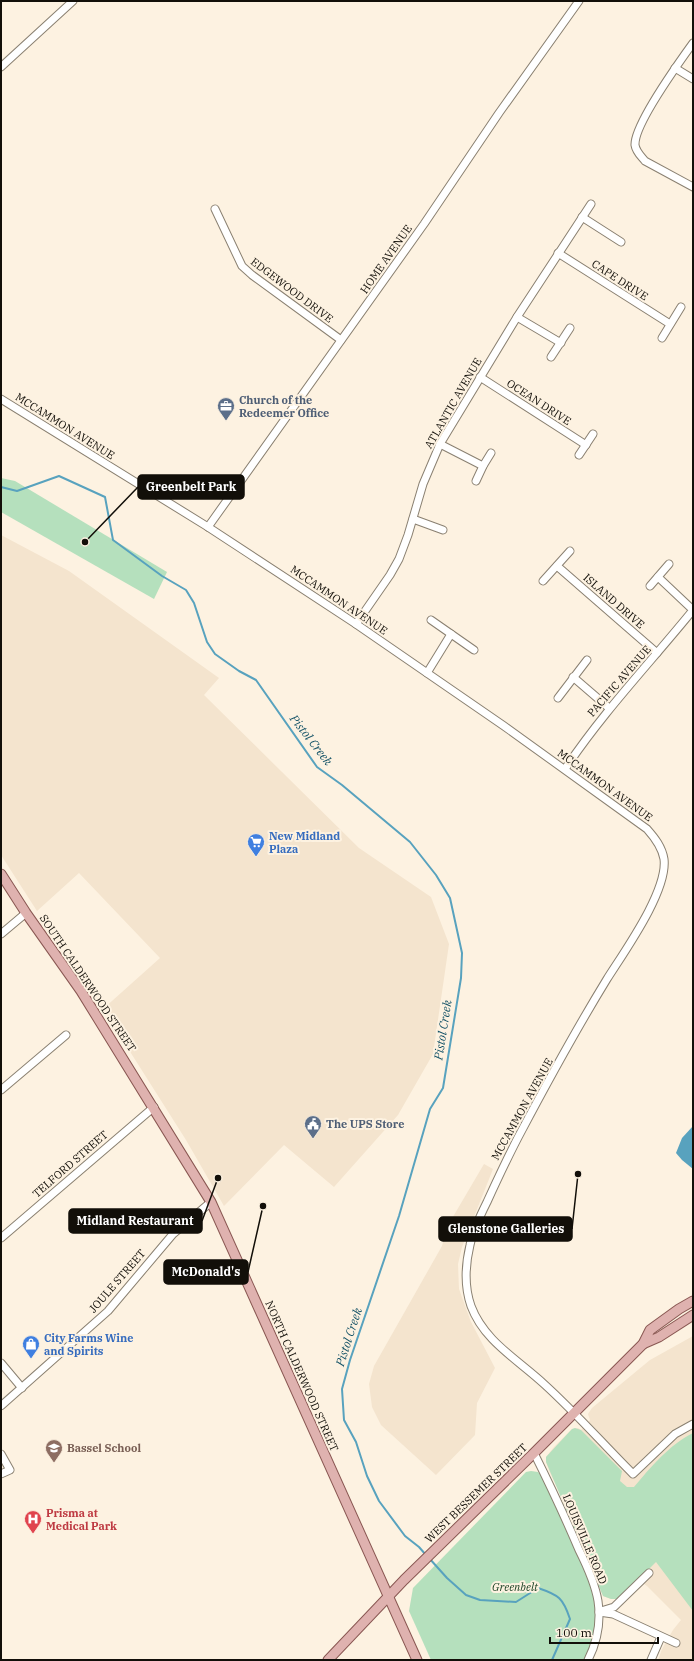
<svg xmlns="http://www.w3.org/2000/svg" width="694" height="1661" font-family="'IBM Plex Serif',serif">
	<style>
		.built { fill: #f4e4ce }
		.green { fill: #b5e0bd }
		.water { fill: #58a2be }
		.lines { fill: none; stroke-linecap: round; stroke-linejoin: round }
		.stream { stroke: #58a2be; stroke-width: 2 }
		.minor-casing { stroke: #8a8071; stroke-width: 9 }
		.major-casing { stroke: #895752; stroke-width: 11 }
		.minor { stroke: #fff; stroke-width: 7 }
		.major { stroke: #dfb2af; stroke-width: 9 }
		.labels { text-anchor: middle; stroke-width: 4; stroke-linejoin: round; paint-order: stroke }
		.street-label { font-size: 11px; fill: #120f09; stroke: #fdf2e1 }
		.service-label { font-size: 11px; font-weight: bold; fill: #4e5e75; stroke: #fdf2e1; text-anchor: start }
		.shop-label { font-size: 11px; font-weight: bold; fill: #366cbe; stroke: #fdf2e1; text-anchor: start }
		.education-label { font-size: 11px; font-weight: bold; fill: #785e54; stroke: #fdf2e1; text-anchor: start }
		.health-label { font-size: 11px; font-weight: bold; fill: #be3a42; stroke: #fdf2e1; text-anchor: start }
		.park-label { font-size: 11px; font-style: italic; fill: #143c1f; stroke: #fdf2e1 }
		.water-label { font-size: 12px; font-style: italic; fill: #155367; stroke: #fdf2e1 }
		.leader { fill: none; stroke: #120f09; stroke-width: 1.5 }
		.callout-dot { fill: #120f09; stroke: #fdf2e1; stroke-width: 1.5 }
		.callout { fill: #120f09; stroke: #120f09; stroke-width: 1.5 }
		.callout-label { font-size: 12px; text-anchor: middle; font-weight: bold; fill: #fff }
	</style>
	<rect width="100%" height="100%" fill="#fdf2e1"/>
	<!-- built -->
	<g class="built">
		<path d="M1,535L69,571L219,678L204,695L359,848L431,897L449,944L433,1054L398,1115L334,1187L284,1145L224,1206L186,1140L103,1009L160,958L79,873L37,911L1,855Z"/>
		<path d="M484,1164L493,1169L462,1247L458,1264L459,1289L471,1322L495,1368L477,1403L475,1435L436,1475L381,1425L372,1407L369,1384L374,1366L442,1246L447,1227Z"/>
		<path d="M693,1336V1660H658L662,1649L673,1630L681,1620L647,1586L637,1579L611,1599L603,1596L581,1532L550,1473L546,1462V1457L554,1447L572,1429L578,1428L581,1430L590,1420L588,1414L592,1408L650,1360Z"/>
	</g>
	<!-- green -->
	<g class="green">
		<path d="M1,478L15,481L167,572L154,599L1,512Z"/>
		<path d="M575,1428L581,1430L622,1471L620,1481L627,1487H634C650,1468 670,1444 693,1433V1611L656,1562L619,1599H611L603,1596L546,1462V1457L572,1429Z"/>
		<path d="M531,1471L538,1472L542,1477L597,1594L599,1619L588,1660H431L409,1611L413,1588L526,1472Z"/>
	</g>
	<!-- water -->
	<path class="water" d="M693,1126V1169L682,1160L676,1153L682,1138Z"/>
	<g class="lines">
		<!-- stream -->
		<g class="stream">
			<path d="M1,487L17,491L59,476L105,497L113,540L162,576L186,590L194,603L207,642L215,654L239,671L256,680L317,767L342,785L410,842L436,875L450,898L462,953L461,978L443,1088L430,1109L399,1216L350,1360L342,1389L344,1420L356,1442L367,1476L379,1501L405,1536L419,1547L426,1555"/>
			<path d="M429,1558L447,1578L466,1595L480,1600L516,1602L538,1588C559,1595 563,1598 570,1619L552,1660"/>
		</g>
		<!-- minor casing -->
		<g class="minor-casing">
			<g id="minor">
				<path d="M693,43C680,61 634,125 635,145C636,152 641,156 645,161L693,187"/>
				<path d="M1,67L73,1"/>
				<path d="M675,68L693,79"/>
				<path d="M215,209L242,266L252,275L341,340"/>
				<path d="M582,217L621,242"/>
				<path d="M558,253L670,324"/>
				<path d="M517,317L561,343"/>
				<path d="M662,338L681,307"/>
				<path d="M551,357L570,328"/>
				<path d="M480,377L586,445"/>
				<path d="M1,399L208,527L356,624L504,726L647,829C655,838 662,847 664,859C668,891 624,952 607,979C577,1028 549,1079 522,1130C509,1154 498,1178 487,1202C480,1216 473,1231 470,1245C465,1266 464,1286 471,1306C484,1341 517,1359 544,1384C575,1412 603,1444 633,1474L675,1434L693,1424"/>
				<path d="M440,444L483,466"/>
				<path d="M579,455L593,434"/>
				<path d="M476,481L483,466L491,453"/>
				<path d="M413,519L443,530"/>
				<path d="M208,527L424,224L499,113L579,1"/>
				<path d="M557,566L657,653"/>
				<path d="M543,581L570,551"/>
				<path d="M650,586L669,564"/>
				<path d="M431,620L474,650"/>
				<path d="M356,624L390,575L399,559L408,535L423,484L440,444L517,317L591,204"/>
				<path d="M427,673L451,634"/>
				<path d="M573,677L609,708"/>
				<path d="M558,698L587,660"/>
				<path d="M565,769C603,712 650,663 693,610L658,577"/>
				<path d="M1,934L26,913"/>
				<path d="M1,1090L66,1035"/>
				<path d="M1,1238L154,1107"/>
				<path d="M1,1363L22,1388"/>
				<path d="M1,1406L108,1311L173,1234L211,1202"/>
				<path d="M534,1453C550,1485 565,1517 579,1550C587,1566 595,1583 598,1601C601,1621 597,1642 588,1660"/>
				<path d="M1,1454L10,1470L1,1474"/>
				<path d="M601,1611L614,1607L649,1573"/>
				<path d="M599,1612L613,1614L676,1643"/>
				<path d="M651,1660L661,1637"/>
			</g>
		</g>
		<!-- major casing -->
		<g class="major-casing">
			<g id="major">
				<path d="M1,874L26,913L81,991L211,1202L417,1660"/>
				<path d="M643,1344L659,1337L693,1315"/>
				<path d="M328,1660L404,1580L534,1453L643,1344L650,1330L679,1309L693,1301"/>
			</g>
		</g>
		<!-- minor -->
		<use href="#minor" class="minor"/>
		<!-- major -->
		<use href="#major" class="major"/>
	</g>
	<!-- icons -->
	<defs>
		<g id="office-pin" transform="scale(0.9)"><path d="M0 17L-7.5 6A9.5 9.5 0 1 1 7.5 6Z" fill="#5c6f8a" stroke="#fdf2e1"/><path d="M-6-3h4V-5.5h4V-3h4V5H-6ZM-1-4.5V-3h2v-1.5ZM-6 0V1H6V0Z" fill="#fff"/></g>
		<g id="supermarket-pin" transform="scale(0.9)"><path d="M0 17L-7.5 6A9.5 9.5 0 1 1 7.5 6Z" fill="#3f7fe0" stroke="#fdf2e1"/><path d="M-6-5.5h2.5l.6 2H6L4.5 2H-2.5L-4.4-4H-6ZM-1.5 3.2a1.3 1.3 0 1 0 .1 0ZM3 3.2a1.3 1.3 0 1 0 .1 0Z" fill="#fff"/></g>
		<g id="civic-pin" transform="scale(0.9)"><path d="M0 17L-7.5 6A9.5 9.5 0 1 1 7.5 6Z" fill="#5c6f8a" stroke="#fdf2e1"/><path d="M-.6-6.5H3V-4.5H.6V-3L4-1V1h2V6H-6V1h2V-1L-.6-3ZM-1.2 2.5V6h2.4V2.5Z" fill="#fff"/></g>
		<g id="shop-pin" transform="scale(0.9)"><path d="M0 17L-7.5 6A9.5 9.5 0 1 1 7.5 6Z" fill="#3f7fe0" stroke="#fdf2e1"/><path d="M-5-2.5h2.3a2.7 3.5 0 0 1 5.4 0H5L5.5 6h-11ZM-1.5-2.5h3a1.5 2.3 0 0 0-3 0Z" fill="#fff"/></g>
		<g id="school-pin" transform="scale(0.9)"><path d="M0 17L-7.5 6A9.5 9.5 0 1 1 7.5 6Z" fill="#8d6e63" stroke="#fdf2e1"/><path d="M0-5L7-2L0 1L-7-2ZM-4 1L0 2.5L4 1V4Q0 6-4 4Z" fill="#fff"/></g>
		<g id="hospital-pin" transform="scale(0.9)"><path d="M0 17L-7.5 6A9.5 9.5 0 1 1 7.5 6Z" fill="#e0444e" stroke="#fdf2e1"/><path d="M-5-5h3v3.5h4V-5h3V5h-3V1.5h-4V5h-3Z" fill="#fff"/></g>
	</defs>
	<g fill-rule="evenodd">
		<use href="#office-pin" x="226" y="406"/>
		<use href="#supermarket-pin" x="256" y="842"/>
		<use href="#civic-pin" x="313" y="1124"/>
		<use href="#shop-pin" x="31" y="1344"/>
		<use href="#school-pin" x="54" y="1448"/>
		<use href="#hospital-pin" x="33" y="1519"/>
	</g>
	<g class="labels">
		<!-- street labels -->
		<g class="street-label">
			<text transform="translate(386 259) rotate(-55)" y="4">HOME AVENUE</text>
			<text transform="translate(620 280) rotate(33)" y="4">CAPE DRIVE</text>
			<text transform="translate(292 290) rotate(37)" y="4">EDGEWOOD DRIVE</text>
			<text transform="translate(539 402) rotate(33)" y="4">OCEAN DRIVE</text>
			<text transform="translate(453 403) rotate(-60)" y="4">ATLANTIC AVENUE</text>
			<text transform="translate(65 426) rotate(32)" y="4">MCCAMMON AVENUE</text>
			<text transform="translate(339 600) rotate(34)" y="4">MCCAMMON AVENUE</text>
			<text transform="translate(614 601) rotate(41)" y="4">ISLAND DRIVE</text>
			<text transform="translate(619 681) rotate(-49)" y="4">PACIFIC AVENUE</text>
			<text transform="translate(605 785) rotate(36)" y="4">MCCAMMON AVENUE</text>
			<text transform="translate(88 983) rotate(56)" y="4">SOUTH CALDERWOOD STREET</text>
			<text transform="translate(522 1109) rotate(-61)" y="4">MCCAMMON AVENUE</text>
			<text transform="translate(70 1164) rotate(-41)" y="4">TELFORD STREET</text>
			<text transform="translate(117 1281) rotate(-49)" y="4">JOULE STREET</text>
			<text transform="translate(302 1376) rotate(66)" y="4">NORTH CALDERWOOD STREET</text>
			<text transform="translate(476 1493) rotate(-44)" y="4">WEST BESSEMER STREET</text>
			<text transform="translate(585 1539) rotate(67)" y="4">LOUISVILLE ROAD</text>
		</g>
		<!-- service labels -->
		<g class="service-label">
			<text x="239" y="404">Church of the<tspan x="239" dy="13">Redeemer Office</tspan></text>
			<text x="326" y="1128">The UPS Store</text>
		</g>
		<!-- shop labels -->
		<g class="shop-label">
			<text x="269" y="840">New Midland<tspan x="269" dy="13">Plaza</tspan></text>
			<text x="44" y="1342">City Farms Wine<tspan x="44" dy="13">and Spirits</tspan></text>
		</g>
		<!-- education labels -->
		<g class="education-label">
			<text x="67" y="1452">Bassel School</text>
		</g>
		<!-- health labels -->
		<g class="health-label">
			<text x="46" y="1517">Prisma at<tspan x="46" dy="13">Medical Park</tspan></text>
		</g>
		<!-- park labels -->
		<g class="park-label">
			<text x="515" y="1591">Greenbelt</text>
		</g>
		<!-- water labels -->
		<g class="water-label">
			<text transform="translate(311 740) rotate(52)" y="4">Pistol Creek</text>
			<text transform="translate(443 1030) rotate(-81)" y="4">Pistol Creek</text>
			<text transform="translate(349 1337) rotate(-72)" y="4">Pistol Creek</text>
		</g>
	</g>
	<!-- callouts -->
	<path class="leader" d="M85 542L138 487M218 1178L202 1221M578 1174L572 1229M263 1206L248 1272"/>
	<g class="callout-dot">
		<circle cx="85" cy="542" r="4"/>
		<circle cx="218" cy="1178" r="4"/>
		<circle cx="578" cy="1174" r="4"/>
		<circle cx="263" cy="1206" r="4"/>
	</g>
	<g class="callout">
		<rect x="138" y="475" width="106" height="24" rx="4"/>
		<rect x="69" y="1209" width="133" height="24" rx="4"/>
		<rect x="439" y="1217" width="133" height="24" rx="4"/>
		<rect x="164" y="1260" width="84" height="24" rx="4"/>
	</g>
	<g class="callout-label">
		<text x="191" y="491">Greenbelt Park</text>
		<text x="135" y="1225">Midland Restaurant</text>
		<text x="506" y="1233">Glenstone Galleries</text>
		<text x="206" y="1276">McDonald's</text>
	</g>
	<!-- border -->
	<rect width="694" height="1661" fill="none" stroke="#120f09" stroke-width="4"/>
	<!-- scale -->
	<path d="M550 1637v6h108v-6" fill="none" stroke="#120f09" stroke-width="2"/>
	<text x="556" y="1637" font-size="12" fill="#120f09" stroke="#fdf2e1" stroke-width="3" paint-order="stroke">100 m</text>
</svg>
